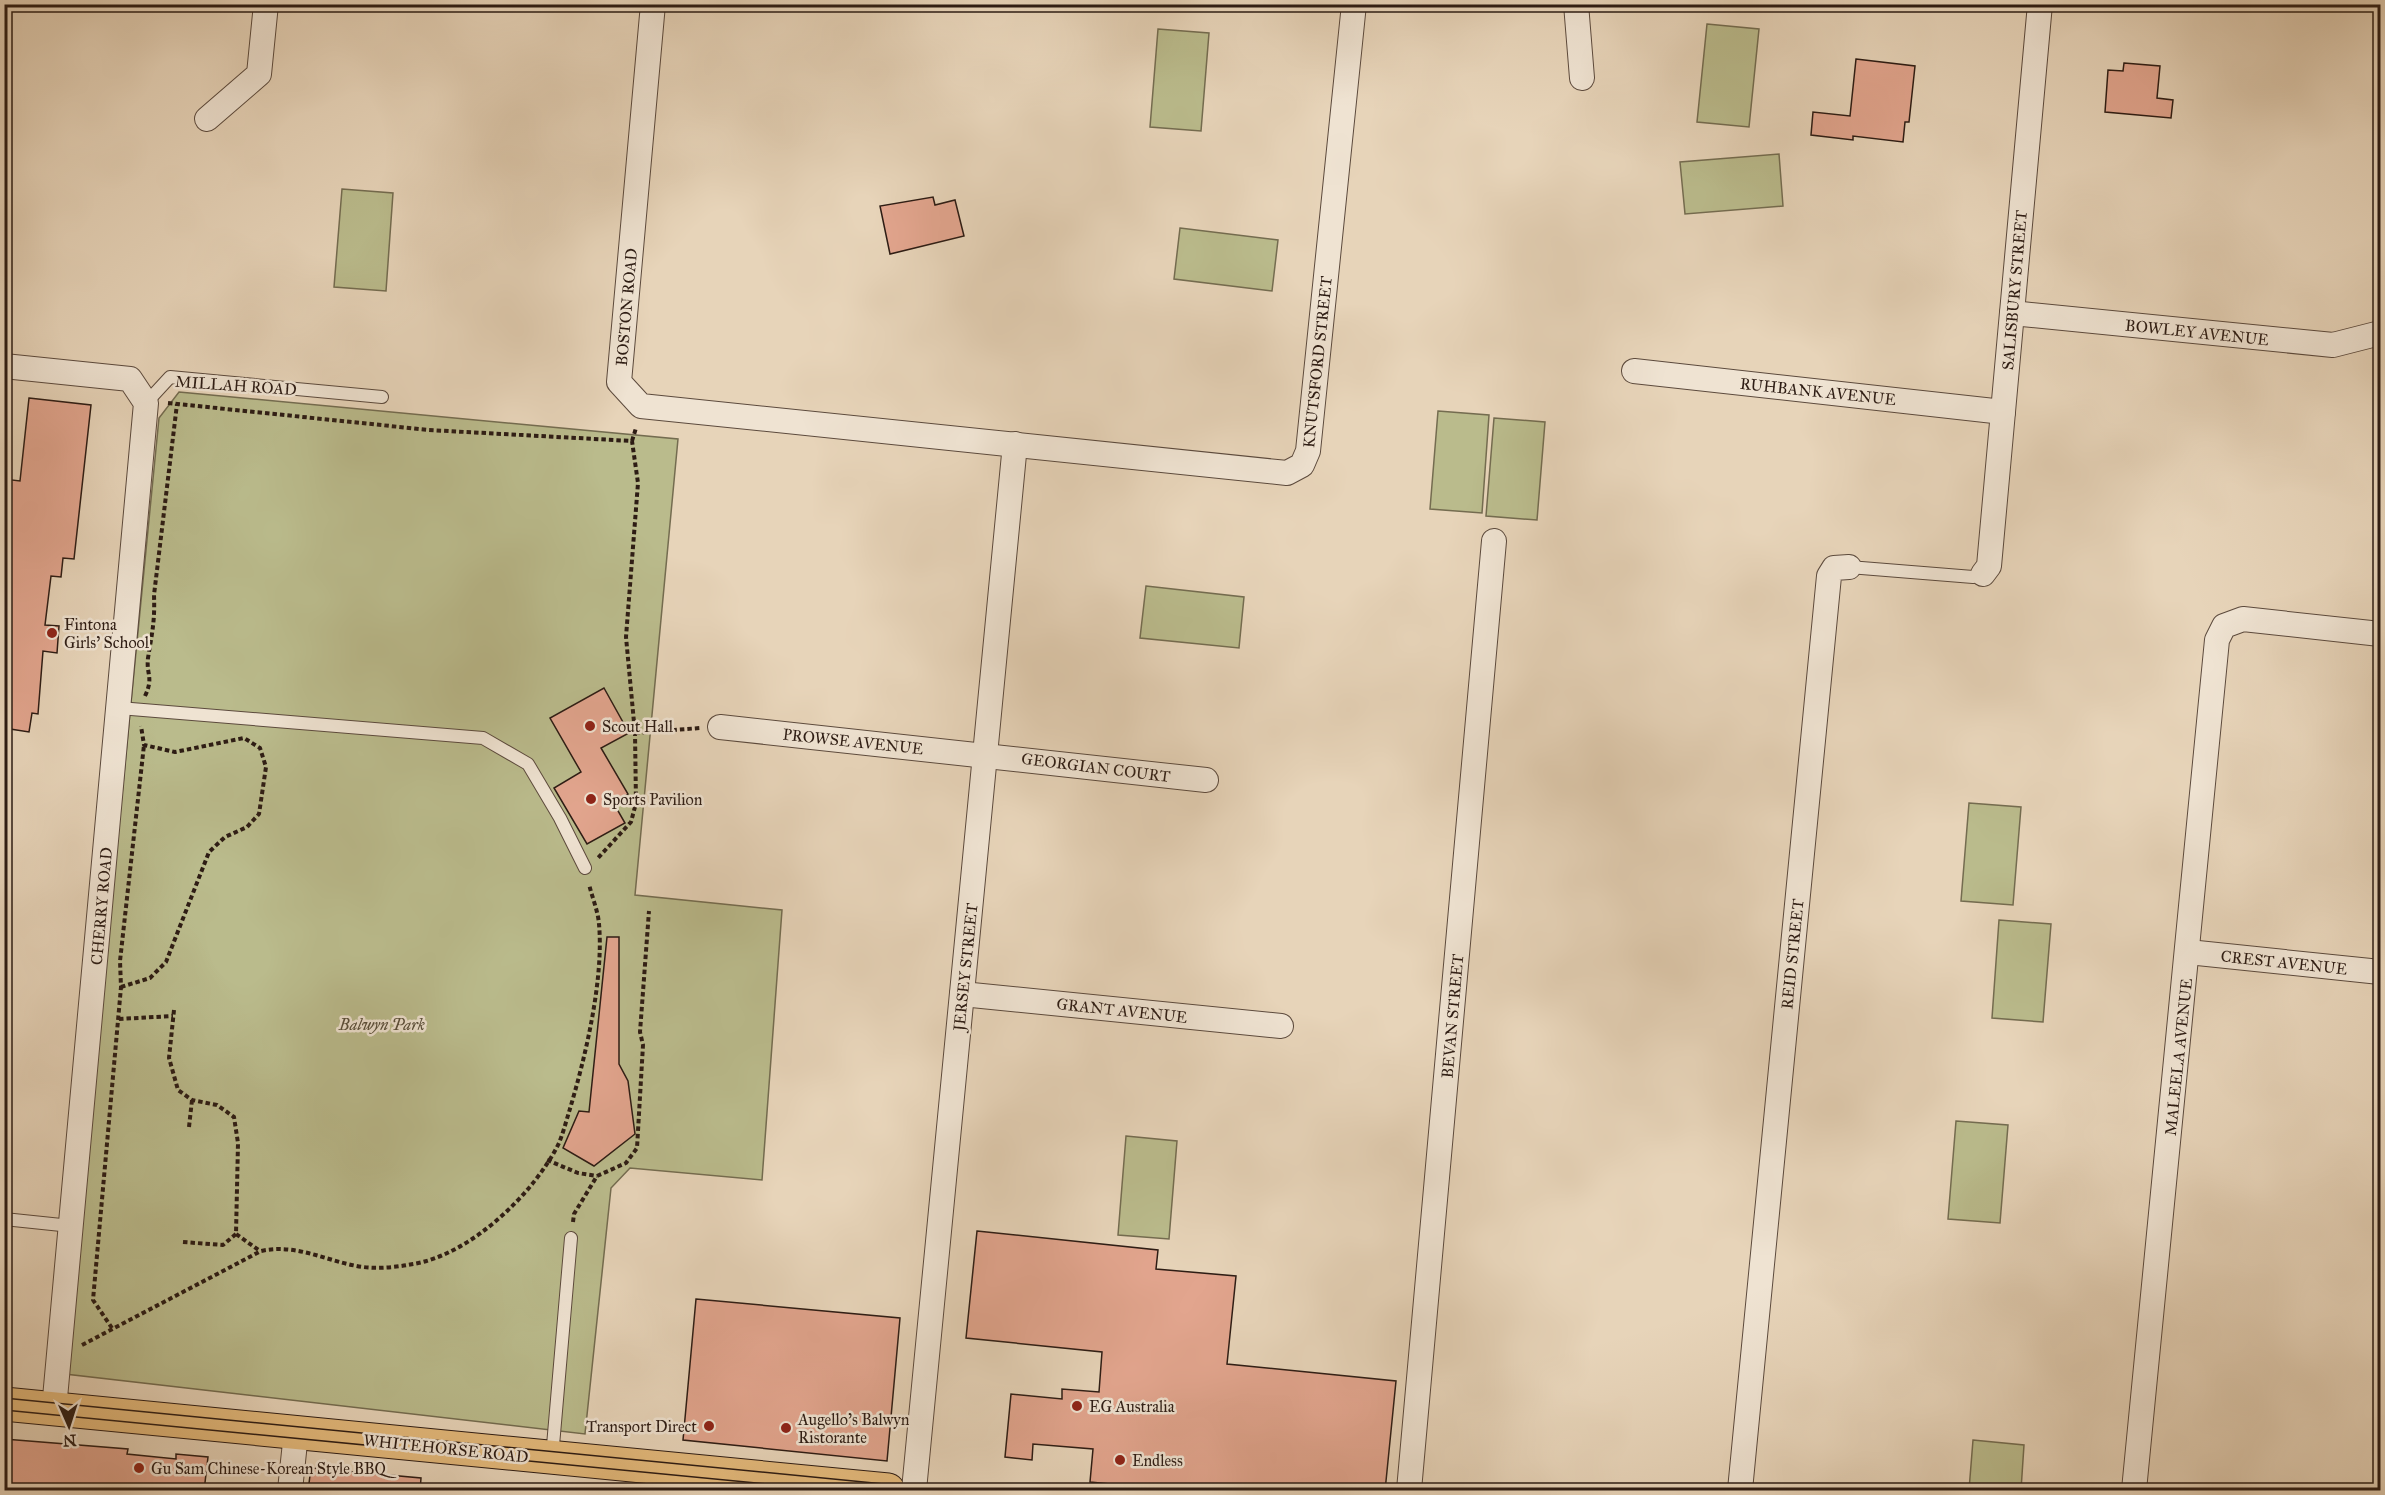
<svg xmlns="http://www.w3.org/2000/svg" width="2385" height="1495" font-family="'IM FELL Great Primer',serif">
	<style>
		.green { fill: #babb8c; stroke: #746c50; stroke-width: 1.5 }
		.building { fill: #e2a58e; stroke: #2d1c14; stroke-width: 1.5 }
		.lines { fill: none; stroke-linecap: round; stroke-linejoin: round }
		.lane-casing { stroke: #5c4a3d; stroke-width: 14 }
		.street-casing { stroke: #5c4a3d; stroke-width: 26 }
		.primary-casing { stroke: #2d1c14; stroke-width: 35 }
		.path { stroke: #2d1c14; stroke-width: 4; stroke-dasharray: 4.5 3; stroke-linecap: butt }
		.lane { stroke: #efe3d2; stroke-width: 12 }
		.street { stroke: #efe3d2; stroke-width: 24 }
		.primary { stroke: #e4ba7c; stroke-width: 33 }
		.tram { stroke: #2d1c14; stroke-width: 1.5 }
		.poi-dot { fill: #8f2418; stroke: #efe3d2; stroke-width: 2 }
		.labels { text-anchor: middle; stroke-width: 5; stroke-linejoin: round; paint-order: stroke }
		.street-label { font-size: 16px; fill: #2d1c14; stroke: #efe3d2 }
		.poi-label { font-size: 16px; fill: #2d1c14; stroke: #efe3d2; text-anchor: start }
		.park-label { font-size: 16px; font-style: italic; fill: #574c38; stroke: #efe3d2 }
	</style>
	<rect width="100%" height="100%" fill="#e7d4b9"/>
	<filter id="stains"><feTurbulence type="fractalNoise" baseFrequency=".00333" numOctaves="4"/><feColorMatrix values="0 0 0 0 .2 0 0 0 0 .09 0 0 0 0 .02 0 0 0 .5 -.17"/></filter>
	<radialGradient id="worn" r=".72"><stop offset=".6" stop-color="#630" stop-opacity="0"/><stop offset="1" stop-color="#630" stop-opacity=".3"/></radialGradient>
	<!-- green -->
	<g class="green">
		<path d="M1707,24L1759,29L1749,127L1697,122Z"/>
		<path d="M1158,29L1209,33L1201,131L1150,127Z"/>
		<path d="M1779,154L1783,206L1685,214L1680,162Z"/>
		<path d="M342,189L393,193L386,291L334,287Z"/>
		<path d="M1180,228L1278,240L1272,291L1174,279Z"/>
		<path d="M179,392L678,439L635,895L782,910L762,1180L630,1168L611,1188L585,1434L65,1374L159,418Z"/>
		<path d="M1438,411L1489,415L1482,513L1430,509Z"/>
		<path d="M1494,418L1545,422L1537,520L1486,516Z"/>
		<path d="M1146,586L1244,597L1239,648L1140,638Z"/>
		<path d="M1969,803L2021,807L2013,905L1961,901Z"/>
		<path d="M1999,920L2051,924L2043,1022L1992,1018Z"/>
		<path d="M1956,1121L2008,1125L2000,1223L1948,1219Z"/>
		<path d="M1126,1136L1177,1141L1169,1239L1118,1235Z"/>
		<path d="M1973,1440L2024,1445L2021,1490H1969Z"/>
	</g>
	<!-- building -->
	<g class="building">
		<path d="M1856,59L1915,66L1909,122H1905L1903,142L1853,136V140L1811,135L1813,112L1850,116Z"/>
		<path d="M2124,63L2160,66L2157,98L2173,100L2171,118L2105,112L2108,70L2123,71Z"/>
		<path d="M933,197L935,205L955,200L964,236L890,254L880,206Z"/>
		<path d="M29,398L91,405L74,559L63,558L61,577L51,576L45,625L59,626L57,653L43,651L38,714L32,713L29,732L4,728V479L20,481Z"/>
		<path d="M604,688L629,733L601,748L628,794L614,804L625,823L587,844L554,788L581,772L550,718Z"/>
		<path d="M607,937H619V1064L628,1081L635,1134L594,1166L563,1148L579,1111L589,1112Z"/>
		<path d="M977,1231L1158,1250L1156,1269L1236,1276L1227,1364L1396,1381L1385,1491H1182L1090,1482L1093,1449L1033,1444L1032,1460L1005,1457L1011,1394L1062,1399V1389L1099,1392L1102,1352L966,1338Z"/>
		<path d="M696,1299L900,1318L887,1461L683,1440Z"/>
		<path d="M4,1439L128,1449L127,1454L176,1459V1454L208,1457L204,1491H4Z"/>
		<path d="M311,1468L421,1478L420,1491H308Z"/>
	</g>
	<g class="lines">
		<!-- lane casing -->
		<g class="lane-casing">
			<g id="lane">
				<path d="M146,403L170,377L382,397"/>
				<path d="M1849,567L1973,577L1983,574"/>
				<path d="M119,708L483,738L528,764L560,818L585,868"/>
				<path d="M4,1219L71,1226"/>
				<path d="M552,1457L571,1238"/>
			</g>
		</g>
		<!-- street casing -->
		<g class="street-casing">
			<g id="street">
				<path d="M653,4L619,382L641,406L1287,473L1302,465L1308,451L1354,4"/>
				<path d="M1576,4L1582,78"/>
				<path d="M207,119L259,74L266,4"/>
				<path d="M2012,313L2333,345L2380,333"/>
				<path d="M4,366L130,379L146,403L54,1409"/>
				<path d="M1634,371L2003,412"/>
				<path d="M1983,574L1989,566L2040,4"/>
				<path d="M720,727L1206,780"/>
				<path d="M2188,952L2380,972"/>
				<path d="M962,994L1281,1026"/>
				<path d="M290,1490L296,1433"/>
				<path d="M914,1490L1015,444"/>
				<path d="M1409,1490L1494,541"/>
				<path d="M1740,1490L1829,576L1834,568L1849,567"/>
				<path d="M2134,1490L2217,640L2224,626L2243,619L2380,634"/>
			</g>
		</g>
		<!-- primary casing -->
		<g class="primary-casing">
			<path id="primary" d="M4,1404L888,1490"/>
		</g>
		<!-- path -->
		<g class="path">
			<path d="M168,403L429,430L632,441L638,483L626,637L635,733L636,803L631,822L597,859"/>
			<path d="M632,441L636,428"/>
			<path d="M145,696C154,677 146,675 148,658C152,633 155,622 154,595L177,404"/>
			<path d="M635,733L700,728"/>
			<path d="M121,987L150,978L166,962L209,852L225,837L247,827L259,814L266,767L260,748L244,738L175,752L144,745L141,726"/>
			<path d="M174,1010L169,1058L178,1090L192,1100L217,1105L234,1117L238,1143L236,1234L260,1251"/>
			<path d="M119,1019L173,1016"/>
			<path d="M189,1127L192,1100"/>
			<path d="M547,1160L578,1173L597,1176"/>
			<path d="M573,1222L574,1214L597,1176L626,1163L637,1148L643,1045L640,1032L649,911"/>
			<path d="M183,1242L223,1245L236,1234"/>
			<path d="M112,1328L93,1300L121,987L120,961L144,745"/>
			<path d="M82,1345L261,1251C298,1243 327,1262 363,1267C380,1269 397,1267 413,1264C470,1255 534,1194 559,1143C563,1133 566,1122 569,1112C585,1059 604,980 599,924C598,911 592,897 589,884"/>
		</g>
		<!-- lane -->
		<use href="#lane" class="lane"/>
		<!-- street -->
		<use href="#street" class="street"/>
		<!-- primary -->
		<use href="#primary" class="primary"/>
		<!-- tram -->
		<g class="tram">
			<path d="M4,1398L945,1490"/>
			<path d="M4,1410L828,1490"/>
		</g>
	</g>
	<!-- markers -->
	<g class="poi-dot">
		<circle cx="52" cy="633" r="6"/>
		<circle cx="590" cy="726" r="6"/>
		<circle cx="591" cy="799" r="6"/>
		<circle cx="1077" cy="1406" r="6"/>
		<circle cx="709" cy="1426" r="6"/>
		<circle cx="786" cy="1428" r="6"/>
		<circle cx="1120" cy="1460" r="6"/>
		<circle cx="139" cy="1468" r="6"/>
	</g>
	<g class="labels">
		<!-- street labels -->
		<g class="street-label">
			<text transform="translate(2014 290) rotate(-85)" y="6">SALISBURY STREET</text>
			<text transform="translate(626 307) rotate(-85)" y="6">BOSTON ROAD</text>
			<text transform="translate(2197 332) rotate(6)" y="6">BOWLEY AVENUE</text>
			<text transform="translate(1317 362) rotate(-84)" y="6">KNUTSFORD STREET</text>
			<text transform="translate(236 385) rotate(4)" y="6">MILLAH ROAD</text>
			<text transform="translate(1818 391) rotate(6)" y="6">RUHBANK AVENUE</text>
			<text transform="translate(853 741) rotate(6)" y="6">PROWSE AVENUE</text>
			<text transform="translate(1096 767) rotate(7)" y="6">GEORGIAN COURT</text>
			<text transform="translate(101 906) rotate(-85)" y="6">CHERRY ROAD</text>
			<text transform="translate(1792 954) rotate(-84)" y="6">REID STREET</text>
			<text transform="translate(2284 962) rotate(6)" y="6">CREST AVENUE</text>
			<text transform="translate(965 967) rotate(-84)" y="6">JERSEY STREET</text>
			<text transform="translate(1122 1010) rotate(6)" y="6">GRANT AVENUE</text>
			<text transform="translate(1452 1016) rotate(-85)" y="6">BEVAN STREET</text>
			<text transform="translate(2178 1057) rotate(-84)" y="6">MALEELA AVENUE</text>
			<text transform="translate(446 1448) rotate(6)" y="6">WHITEHORSE ROAD</text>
		</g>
		<!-- poi labels -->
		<g class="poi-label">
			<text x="64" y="630">Fintona<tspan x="64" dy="18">Girls' School</tspan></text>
			<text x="602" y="732">Scout Hall</text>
			<text x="603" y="805">Sports Pavilion</text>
			<text x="1089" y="1412">EG Australia</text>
			<text x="798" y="1425">Augello's Balwyn<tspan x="798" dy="18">Ristorante</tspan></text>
			<text x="697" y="1432" text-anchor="end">Transport Direct</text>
			<text x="1132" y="1466">Endless</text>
			<text x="151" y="1474">Gu Sam Chinese-Korean Style BBQ</text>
		</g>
		<!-- park labels -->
		<g class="park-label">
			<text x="382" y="1030">Balwyn Park</text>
		</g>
	</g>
	<!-- margin -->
	<rect width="2385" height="1495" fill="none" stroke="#e7d4b9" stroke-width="24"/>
	<rect x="6" y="6" width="2373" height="1483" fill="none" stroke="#2d1c14" stroke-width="3"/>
	<rect x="12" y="12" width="2361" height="1471" fill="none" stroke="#2d1c14" stroke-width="1.5"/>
	<!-- north arrow -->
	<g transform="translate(69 1426) rotate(177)" stroke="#efe3d2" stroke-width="4.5" paint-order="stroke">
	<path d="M0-4.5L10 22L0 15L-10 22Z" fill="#2d1c14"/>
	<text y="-9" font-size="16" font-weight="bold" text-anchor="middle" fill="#2d1c14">N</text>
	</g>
	<rect width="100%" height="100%" filter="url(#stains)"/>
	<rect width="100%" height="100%" fill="url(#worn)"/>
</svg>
